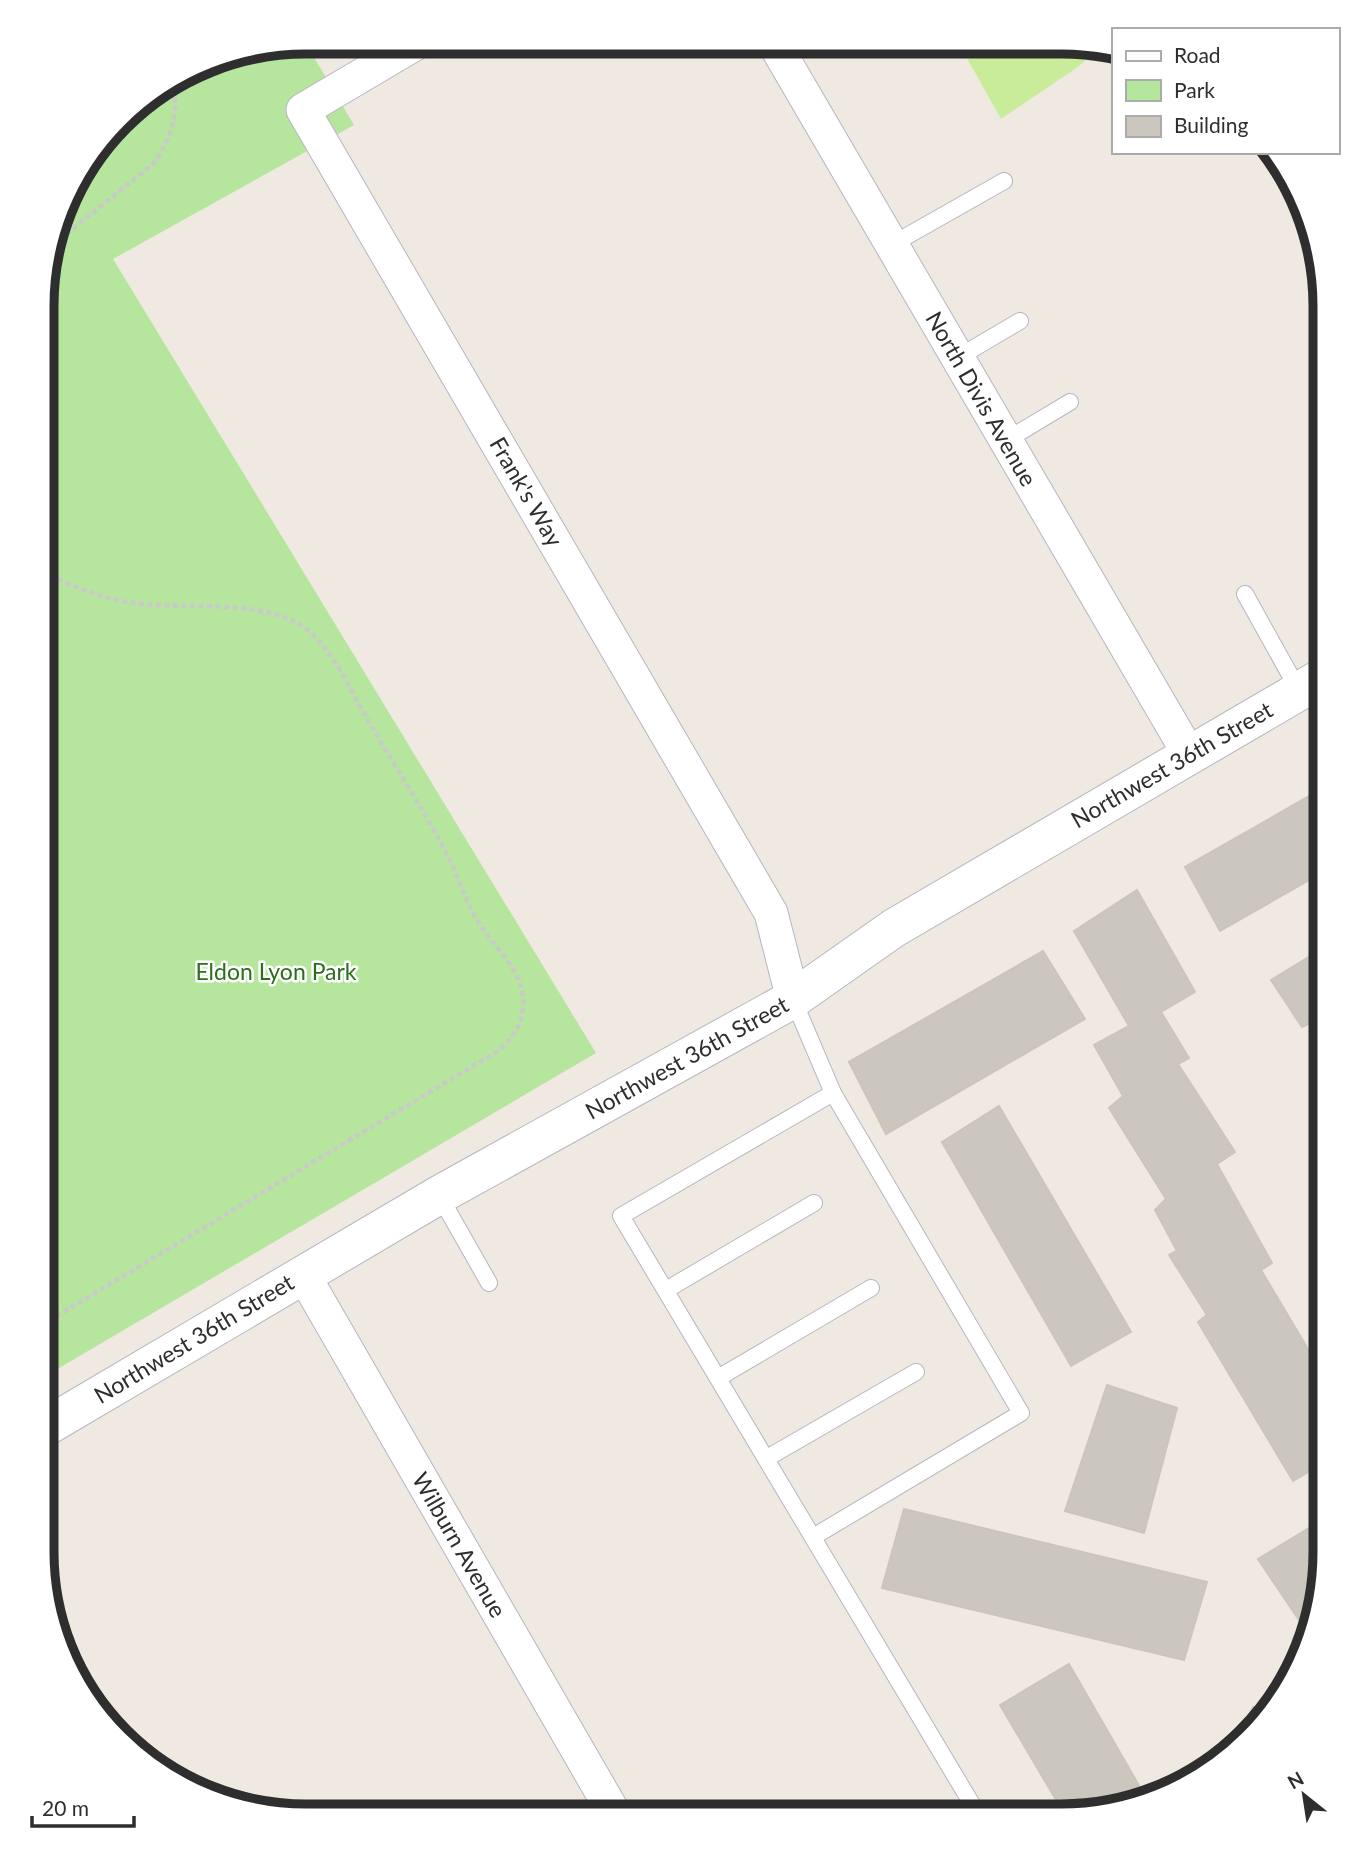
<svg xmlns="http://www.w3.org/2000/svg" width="1367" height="1858" font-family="Lato,sans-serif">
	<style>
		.green { fill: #b6e59e }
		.pitch { fill: #c9ec9a }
		.building { fill: #cbc7bf; stroke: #cbc5ba; stroke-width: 2 }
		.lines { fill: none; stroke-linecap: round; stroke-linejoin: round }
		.lane-casing { stroke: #b4b7c1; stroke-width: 18 }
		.street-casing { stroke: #b4b7c1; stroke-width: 35 }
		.secondary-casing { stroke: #b4b7c1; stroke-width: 40 }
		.path { stroke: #c9c9c9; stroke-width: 4.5; stroke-dasharray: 5 3.5; stroke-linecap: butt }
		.lane { stroke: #fff; stroke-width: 16 }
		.street { stroke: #fff; stroke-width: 33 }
		.secondary { stroke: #fff; stroke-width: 38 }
		.labels { text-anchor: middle; stroke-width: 5; stroke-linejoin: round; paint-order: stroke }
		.street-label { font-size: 23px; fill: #2e2e2e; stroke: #fff }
		.park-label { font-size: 23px; fill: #2c6e1b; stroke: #fff }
		.rim { fill: none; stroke: #2e2e2e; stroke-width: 9 }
	</style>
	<rect width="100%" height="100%" fill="#efe9e1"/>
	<!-- green -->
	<path class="green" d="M305,42L354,125L113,259L596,1053L42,1378L44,271L77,174L132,107L221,56Z"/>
	<!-- pitch -->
	<path class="pitch" d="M959,44H1096L1102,47L1075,69L1001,119Z"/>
	<!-- building -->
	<g class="building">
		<path d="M1325,787V871L1220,931L1185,867Z"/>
		<path d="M1137,890L1195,992L1161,1012L1189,1058L1178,1064L1235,1152L1217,1164L1272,1263L1261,1270L1324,1376V1463L1293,1481L1198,1322L1207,1315L1169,1255L1177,1251L1155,1210L1166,1199L1109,1108L1123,1096L1094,1045L1129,1026L1074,931Z"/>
		<path d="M1043,951L1085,1019L886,1134L849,1062Z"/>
		<path d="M1312,955L1325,972V1016L1302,1027L1271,980Z"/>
		<path d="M999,1106L1131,1332L1071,1366L942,1142Z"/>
		<path d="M1107,1385L1177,1408L1144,1533L1065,1511Z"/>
		<path d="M904,1509L1207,1582L1184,1660L882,1588Z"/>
		<path d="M1324,1519V1570L1313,1624L1305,1629L1258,1559Z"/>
		<path d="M1069,1664L1145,1796L1065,1815L1000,1705Z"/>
		<path d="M1253,1707L1267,1714L1229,1754Z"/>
	</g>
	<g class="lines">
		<!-- lane casing -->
		<g class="lane-casing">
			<g id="lane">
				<path d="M891,245L1004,181"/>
				<path d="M957,358L1020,321"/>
				<path d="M1005,441L1070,402"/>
				<path d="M1245,594L1299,691"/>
				<path d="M793,999L833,1093L1021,1413L813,1537"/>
				<path d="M833,1093L621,1216L979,1816"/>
				<path d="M439,1195L489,1283"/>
				<path d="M666,1290L814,1203"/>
				<path d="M718,1378L871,1288"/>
				<path d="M767,1458L916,1372"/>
			</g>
		</g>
		<!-- street casing -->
		<g class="street-casing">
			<g id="street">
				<path d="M418,42L303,110L771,913L793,999"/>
				<path d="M774,43L1189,754"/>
				<path d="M303,1274L615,1815"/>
			</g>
		</g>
		<!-- secondary casing -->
		<g class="secondary-casing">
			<path id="secondary" d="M42,1429L439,1195L793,999L894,928L1325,676"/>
		</g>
		<!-- path -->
		<g class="path">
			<path d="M53,245L153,164C171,139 179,116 173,84"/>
			<path d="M42,1325L498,1051C514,1038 526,1018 523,996C519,964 488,942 474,915C463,893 455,869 443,847C419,802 390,759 365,715C348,686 332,648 305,628C263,597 179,611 128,602C98,597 71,586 44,572"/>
		</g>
		<!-- lane -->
		<use href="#lane" class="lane"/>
		<!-- street -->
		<use href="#street" class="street"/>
		<!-- secondary -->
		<use href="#secondary" class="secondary"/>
	</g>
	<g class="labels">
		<!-- street labels -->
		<g class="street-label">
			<text transform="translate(981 399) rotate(60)" y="8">North Divis Avenue</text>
			<text transform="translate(526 492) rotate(60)" y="8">Frank's Way</text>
			<text transform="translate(1172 765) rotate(-30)" y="8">Northwest 36th Street</text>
			<text transform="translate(687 1058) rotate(-29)" y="8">Northwest 36th Street</text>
			<text transform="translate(194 1339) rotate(-31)" y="8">Northwest 36th Street</text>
			<text transform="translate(459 1545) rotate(60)" y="8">Wilburn Avenue</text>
		</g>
		<!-- park labels -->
		<g class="park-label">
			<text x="276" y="980">Eldon Lyon Park</text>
		</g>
	</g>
	<!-- crop -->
	<path d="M0 0H1367V1858H0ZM306 54H1061A252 252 0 0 1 1313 306V1552A252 252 0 0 1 1061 1804H306A252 252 0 0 1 54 1552V306A252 252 0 0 1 306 54Z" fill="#fff" fill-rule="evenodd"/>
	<path class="rim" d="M306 54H1061A252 252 0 0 1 1313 306V1552A252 252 0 0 1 1061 1804H306A252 252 0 0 1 54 1552V306A252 252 0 0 1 306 54Z"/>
	<!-- legend -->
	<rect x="1112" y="28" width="228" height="126" fill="#ffffff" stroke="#ababab" stroke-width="2"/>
	<rect x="1126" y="51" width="35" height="10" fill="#ffffff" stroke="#ababab" stroke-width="2"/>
	<text x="1174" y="63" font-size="21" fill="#2e2e2e">Road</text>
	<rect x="1126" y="80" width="35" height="21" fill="#b6e59e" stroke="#ababab" stroke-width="2"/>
	<text x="1174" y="98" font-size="21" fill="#2e2e2e">Park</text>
	<rect x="1126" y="116" width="35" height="21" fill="#cbc7bf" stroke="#ababab" stroke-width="2"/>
	<text x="1174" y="133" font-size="21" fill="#2e2e2e">Building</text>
	<!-- north arrow -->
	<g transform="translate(1304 1795) rotate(330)" stroke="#ffffff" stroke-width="5" paint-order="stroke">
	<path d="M0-5L12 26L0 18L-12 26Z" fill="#2e2e2e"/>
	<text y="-10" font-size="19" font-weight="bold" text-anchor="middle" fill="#2e2e2e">N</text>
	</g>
	<!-- scale -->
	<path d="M32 1816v10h102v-10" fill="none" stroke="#2e2e2e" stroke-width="3.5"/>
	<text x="42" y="1816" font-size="21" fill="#2e2e2e" stroke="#ffffff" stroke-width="5" paint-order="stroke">20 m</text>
</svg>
